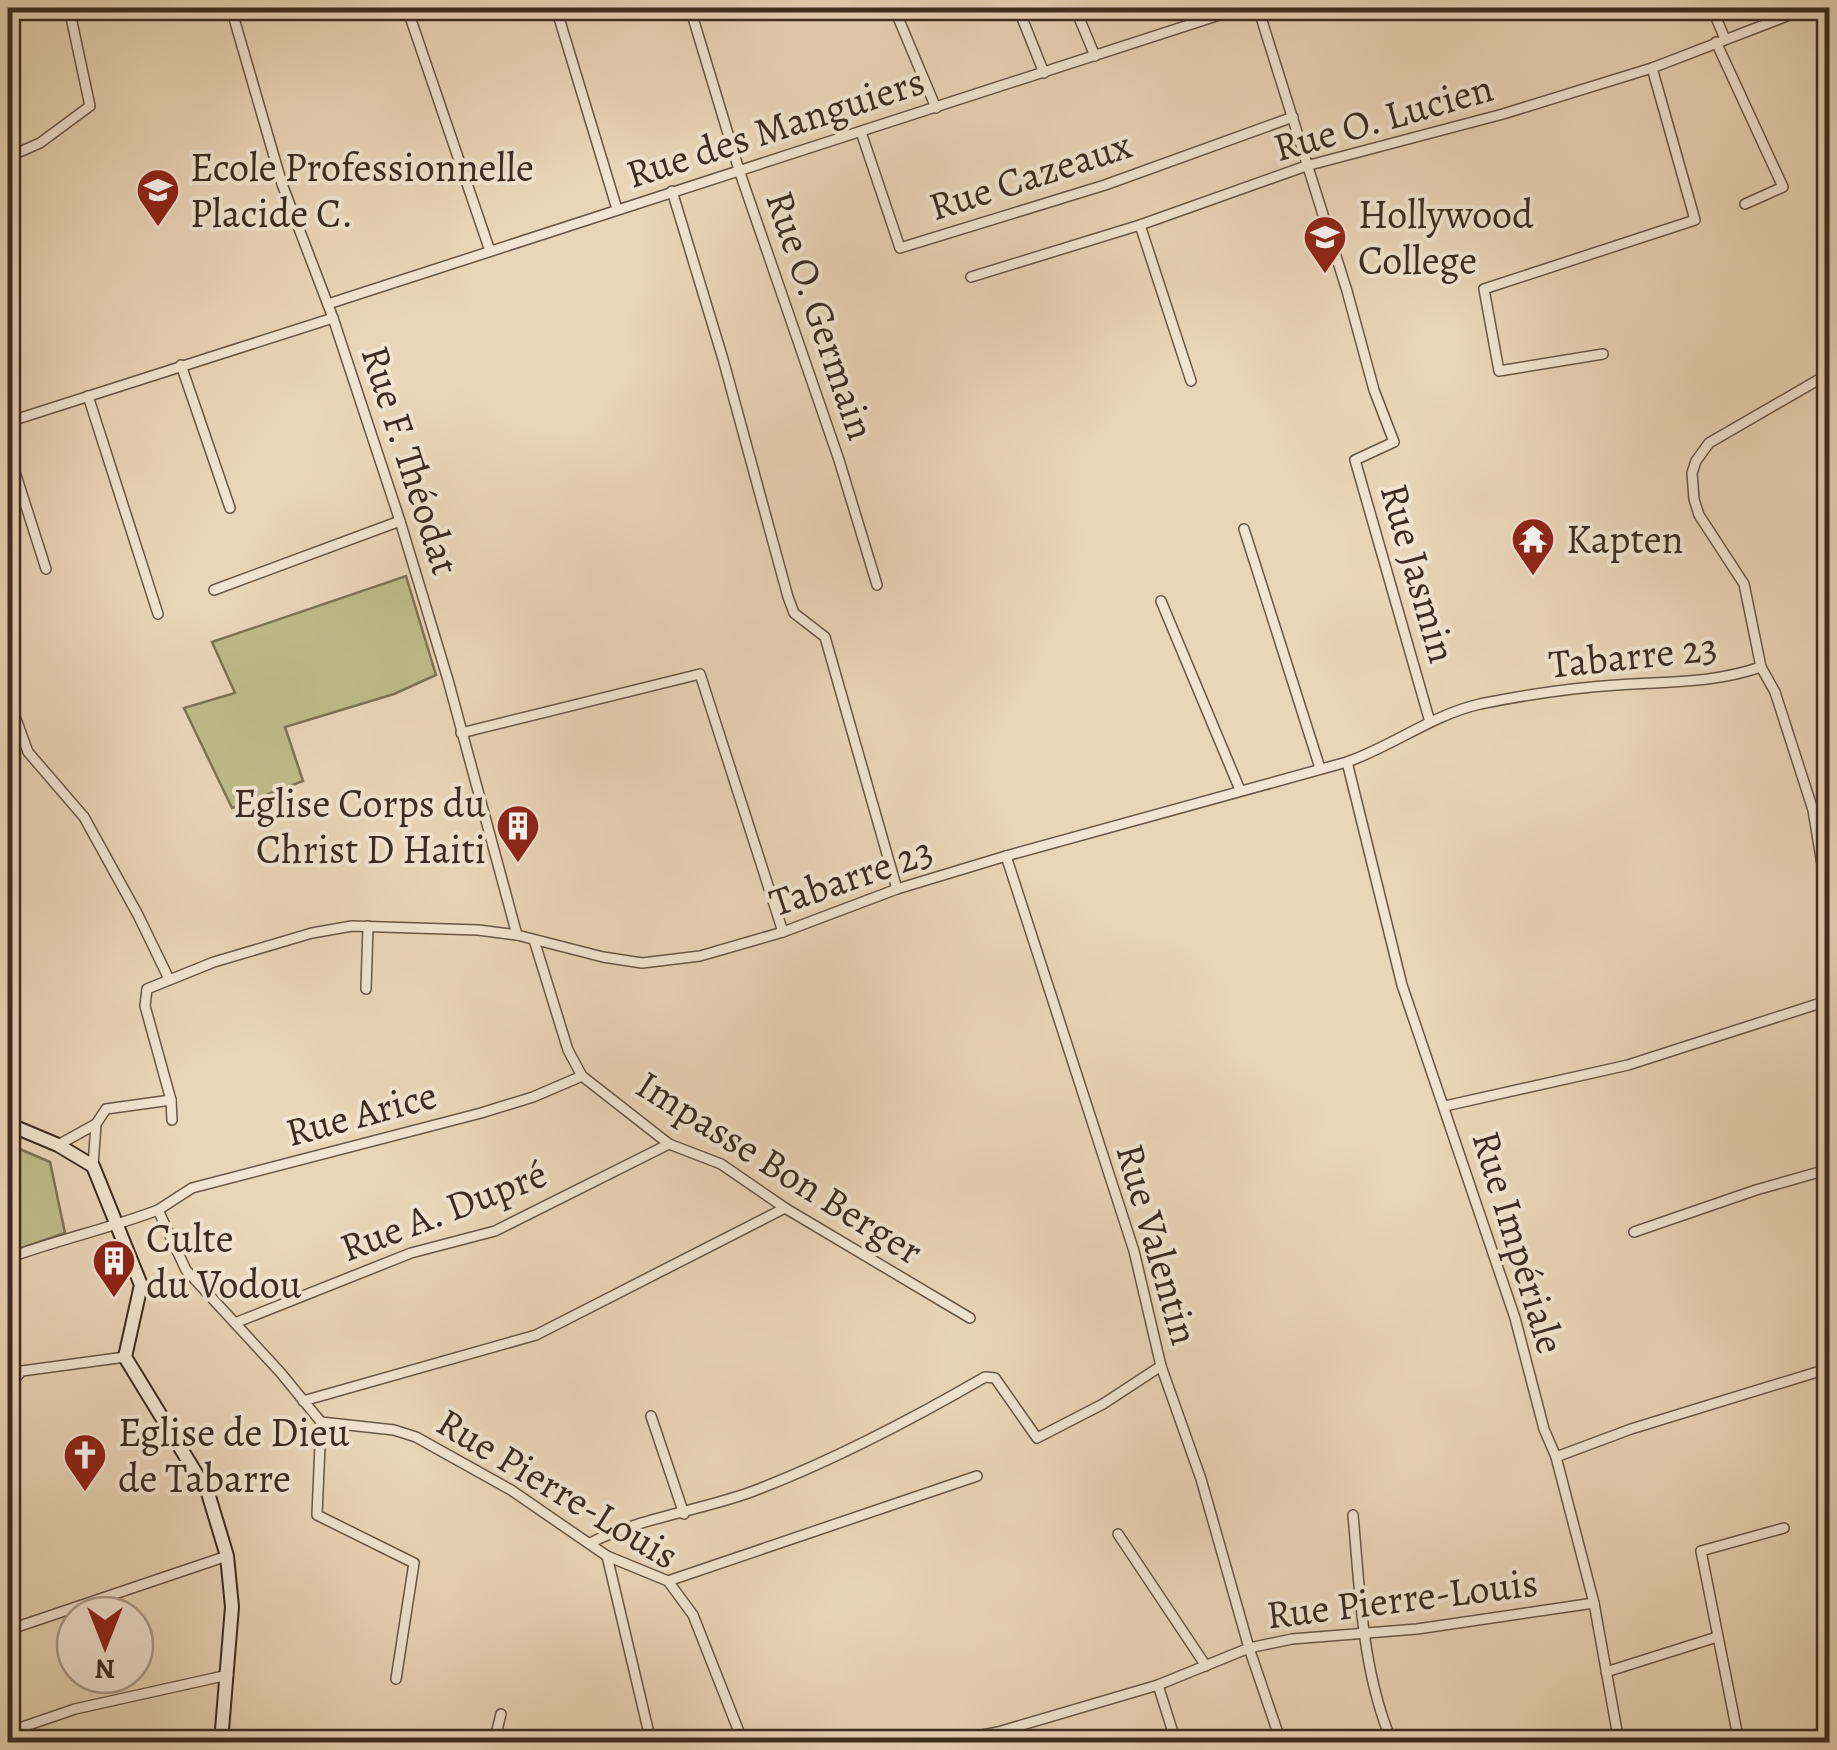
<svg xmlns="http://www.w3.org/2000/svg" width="1837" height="1750" font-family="Alegreya,serif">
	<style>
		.green { fill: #bebb89; stroke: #7e7355; stroke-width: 2.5 }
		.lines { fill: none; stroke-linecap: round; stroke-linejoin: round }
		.street-casing { stroke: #685646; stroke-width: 12 }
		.secondary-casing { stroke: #3d2b21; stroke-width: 16 }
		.street { stroke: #f1e4d0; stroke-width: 9 }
		.secondary { stroke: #f1e4d0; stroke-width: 12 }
		.labels { text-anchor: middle; stroke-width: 8; stroke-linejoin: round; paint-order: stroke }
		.street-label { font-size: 40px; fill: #3d2b21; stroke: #f1e4d0 }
		.poi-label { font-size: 40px; fill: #3d2b21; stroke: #f1e4d0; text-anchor: start }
	</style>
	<rect width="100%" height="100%" fill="#e9d5b7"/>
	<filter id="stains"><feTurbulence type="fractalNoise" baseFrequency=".002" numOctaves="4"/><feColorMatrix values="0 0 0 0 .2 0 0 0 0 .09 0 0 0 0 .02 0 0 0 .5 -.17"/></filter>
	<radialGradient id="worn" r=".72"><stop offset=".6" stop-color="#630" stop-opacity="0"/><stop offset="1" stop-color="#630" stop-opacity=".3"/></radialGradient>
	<!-- green -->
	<g class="green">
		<path d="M406,576L436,675L394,694L285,727L303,781L232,808L184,708L235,693L212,642Z"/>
		<path d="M8,1144L50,1162L65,1233L8,1253Z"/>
	</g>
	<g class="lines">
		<!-- street casing -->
		<g class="street-casing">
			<g id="street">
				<path d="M231,8L282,184L333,318L400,521L448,680L517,935"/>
				<path d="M407,8L490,251"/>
				<path d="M556,8L617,209"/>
				<path d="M690,8L739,170L839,460L877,585"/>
				<path d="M894,8L936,108"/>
				<path d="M1018,8L1044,73"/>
				<path d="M1075,8L1095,56"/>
				<path d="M1258,8L1347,291L1374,390L1394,442L1355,460L1430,722"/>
				<path d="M1712,8L1725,39"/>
				<path d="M1716,42L1783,187L1745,204"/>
				<path d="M861,132L900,248L1105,185L1293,117"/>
				<path d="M8,157L40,143L90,106L69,8"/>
				<path d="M672,191L723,359L788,597L794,613L825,637L897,889"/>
				<path d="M1140,225L1191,381"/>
				<path d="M971,277L1140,225L1306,166L1503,114L1652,68L1808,8"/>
				<path d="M8,298V301"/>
				<path d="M328,304L1241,8"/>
				<path d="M1603,354L1499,371L1484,289L1695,220L1652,68"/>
				<path d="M181,365L230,508"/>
				<path d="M1830,373L1709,443L1696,461L1692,473L1694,499L1699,515L1744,584L1761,667L1775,692L1813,810L1830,913"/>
				<path d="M88,396L158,614"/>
				<path d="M8,422L333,318"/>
				<path d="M8,450L46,569"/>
				<path d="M1244,529L1320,768"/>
				<path d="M214,590L400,521"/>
				<path d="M1161,601L1240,790"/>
				<path d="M8,697L28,752L84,817L138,915L169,979"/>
				<path d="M461,733L700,674L783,932"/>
				<path d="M1347,762L1402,985L1515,1318L1544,1429L1556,1457L1594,1603L1619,1742"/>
				<path d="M1006,856L1134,1251L1161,1366L1201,1479L1249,1648L1281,1742"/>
				<path d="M534,940L568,1050L582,1076L669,1144L721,1164L785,1208L970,1318"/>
				<path d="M366,989L368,926"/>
				<path d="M171,1100L172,1120"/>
				<path d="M1445,1106L1628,1065L1830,1000"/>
				<path d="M58,1145L96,1124"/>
				<path d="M93,1166L96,1124L106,1109L171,1100L145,1006L147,989L214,962L312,933L352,926L478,930L517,935L603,957L642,963L700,956L783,932L897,889L1006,856L1347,762C1393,746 1432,715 1480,704C1524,695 1572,688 1617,685C1669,681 1710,684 1761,667"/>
				<path d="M158,1210L192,1188L481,1113L533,1097L582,1076"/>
				<path d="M1634,1232L1756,1190L1830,1169"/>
				<path d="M8,1258C57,1240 108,1229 158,1210L186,1270L280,1372L321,1422L394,1430L416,1437L511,1490L607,1556L668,1581L693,1615L743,1742"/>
				<path d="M235,1323L411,1253L495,1231L669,1144"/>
				<path d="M8,1386L22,1371L125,1357"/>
				<path d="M303,1401L536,1335L785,1208"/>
				<path d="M651,1416L684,1514"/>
				<path d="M321,1422L317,1515L414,1563L396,1679"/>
				<path d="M1556,1457L1631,1429L1830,1368"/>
				<path d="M1353,1515C1360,1591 1362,1672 1392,1742"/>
				<path d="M1118,1534L1206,1666"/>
				<path d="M590,1543C640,1518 698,1511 751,1492C833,1461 909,1421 985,1377L995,1378L1037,1438L1103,1404L1161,1366"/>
				<path d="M607,1556L651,1742"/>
				<path d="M668,1581L977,1476"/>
				<path d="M8,1630L227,1556"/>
				<path d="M1606,1672L1717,1637"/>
				<path d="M1158,1685L1176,1742"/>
				<path d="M8,1732L75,1709L228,1675"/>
				<path d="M494,1742L501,1714"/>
				<path d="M873,1742L910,1736L957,1740L998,1732L1158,1685L1249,1648L1292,1639L1417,1629L1594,1603"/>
				<path d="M1285,1742H1296"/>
				<path d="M1739,1742L1701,1551L1784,1528"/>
			</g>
		</g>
		<!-- secondary casing -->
		<g class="secondary-casing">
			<path id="secondary" d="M8,1124L58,1145L93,1166L141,1285L125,1357L208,1493L227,1556L232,1607L221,1742"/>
		</g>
		<!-- street -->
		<use href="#street" class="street"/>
		<!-- secondary -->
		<use href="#secondary" class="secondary"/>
	</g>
	<!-- icons -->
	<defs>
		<g id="school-pin" transform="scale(2.25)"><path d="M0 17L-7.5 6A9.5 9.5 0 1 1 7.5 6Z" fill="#8f2418" stroke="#f1e4d0"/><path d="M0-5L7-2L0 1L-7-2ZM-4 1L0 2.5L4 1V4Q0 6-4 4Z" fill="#fff"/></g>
		<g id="university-pin" transform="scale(2.25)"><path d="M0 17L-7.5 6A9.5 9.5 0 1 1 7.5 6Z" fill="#8f2418" stroke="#f1e4d0"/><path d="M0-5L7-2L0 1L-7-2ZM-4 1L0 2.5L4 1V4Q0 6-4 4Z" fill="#fff"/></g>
		<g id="temple-pin" transform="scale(2.25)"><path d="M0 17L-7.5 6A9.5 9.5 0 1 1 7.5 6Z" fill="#8f2418" stroke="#f1e4d0"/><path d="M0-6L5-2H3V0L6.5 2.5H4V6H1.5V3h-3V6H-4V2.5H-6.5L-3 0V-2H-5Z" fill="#fff"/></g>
		<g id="building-pin" transform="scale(2.25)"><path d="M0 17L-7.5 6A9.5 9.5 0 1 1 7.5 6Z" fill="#8f2418" stroke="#f1e4d0"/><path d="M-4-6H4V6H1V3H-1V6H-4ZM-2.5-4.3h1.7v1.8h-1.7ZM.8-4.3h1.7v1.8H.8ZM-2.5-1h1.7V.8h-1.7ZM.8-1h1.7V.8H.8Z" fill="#fff"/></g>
		<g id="church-pin" transform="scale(2.25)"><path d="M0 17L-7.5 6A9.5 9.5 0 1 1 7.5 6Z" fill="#8f2418" stroke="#f1e4d0"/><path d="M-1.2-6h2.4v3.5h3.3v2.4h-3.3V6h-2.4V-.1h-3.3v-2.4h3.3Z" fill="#fff"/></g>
	</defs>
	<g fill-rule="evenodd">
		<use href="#school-pin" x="158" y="190"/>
		<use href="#university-pin" x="1325" y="237"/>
		<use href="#temple-pin" x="1533" y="539"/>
		<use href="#building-pin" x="518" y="826"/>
		<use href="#building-pin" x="114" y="1261"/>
		<use href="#church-pin" x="85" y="1455"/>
	</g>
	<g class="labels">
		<!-- street labels -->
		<g class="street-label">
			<text transform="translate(1383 117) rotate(-16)" y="14">Rue O. Lucien</text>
			<text transform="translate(775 127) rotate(-18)" y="14">Rue des Manguiers</text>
			<text transform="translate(1030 175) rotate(-18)" y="14">Rue Cazeaux</text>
			<text transform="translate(821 315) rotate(71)" y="14">Rue O. Germain</text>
			<text transform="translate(411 460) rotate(72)" y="14">Rue F. Théodat</text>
			<text transform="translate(1419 573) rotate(74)" y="14">Rue Jasmin</text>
			<text transform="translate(1633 655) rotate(-6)" y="14">Tabarre 23</text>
			<text transform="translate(851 876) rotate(-19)" y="14">Tabarre 23</text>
			<text transform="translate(361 1113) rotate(-15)" y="14">Rue Arice</text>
			<text transform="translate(780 1167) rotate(32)" y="14">Impasse Bon Berger</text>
			<text transform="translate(443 1210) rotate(-21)" y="14">Rue A. Dupré</text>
			<text transform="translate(1519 1242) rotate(73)" y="14">Rue Impériale</text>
			<text transform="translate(1158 1244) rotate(74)" y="14">Rue Valentin</text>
			<text transform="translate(558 1488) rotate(31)" y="14">Rue Pierre-Louis</text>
			<text transform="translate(1402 1598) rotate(-7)" y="14">Rue Pierre-Louis</text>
		</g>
		<!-- poi labels -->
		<g class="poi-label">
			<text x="190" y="181">Ecole Professionnelle<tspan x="190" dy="46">Placide C.</tspan></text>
			<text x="1358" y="228">Hollywood<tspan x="1358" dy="46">College</tspan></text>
			<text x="1566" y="553">Kapten</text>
			<text x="486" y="817" text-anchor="end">Eglise Corps du<tspan x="486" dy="46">Christ D Haiti</tspan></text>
			<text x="146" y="1252">Culte<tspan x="146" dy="46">du Vodou</tspan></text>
			<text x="118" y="1446">Eglise de Dieu<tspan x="118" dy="46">de Tabarre</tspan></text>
		</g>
	</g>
	<!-- margin -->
	<rect width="1837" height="1750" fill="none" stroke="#e9d5b7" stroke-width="40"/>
	<rect x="10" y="10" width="1817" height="1730" fill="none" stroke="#3d2b21" stroke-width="5"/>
	<rect x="20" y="20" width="1797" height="1710" fill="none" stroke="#3d2b21" stroke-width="2.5"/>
	<!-- north arrow -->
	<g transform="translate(105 1645) rotate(180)"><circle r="48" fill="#f1e4d0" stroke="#a99a8a" stroke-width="2.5"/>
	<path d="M0-8L18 38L0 25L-18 38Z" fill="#8f2418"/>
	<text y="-15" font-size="28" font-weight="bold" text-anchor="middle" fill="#3d2b21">N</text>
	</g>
	<rect width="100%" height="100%" filter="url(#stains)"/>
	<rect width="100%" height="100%" fill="url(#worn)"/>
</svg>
